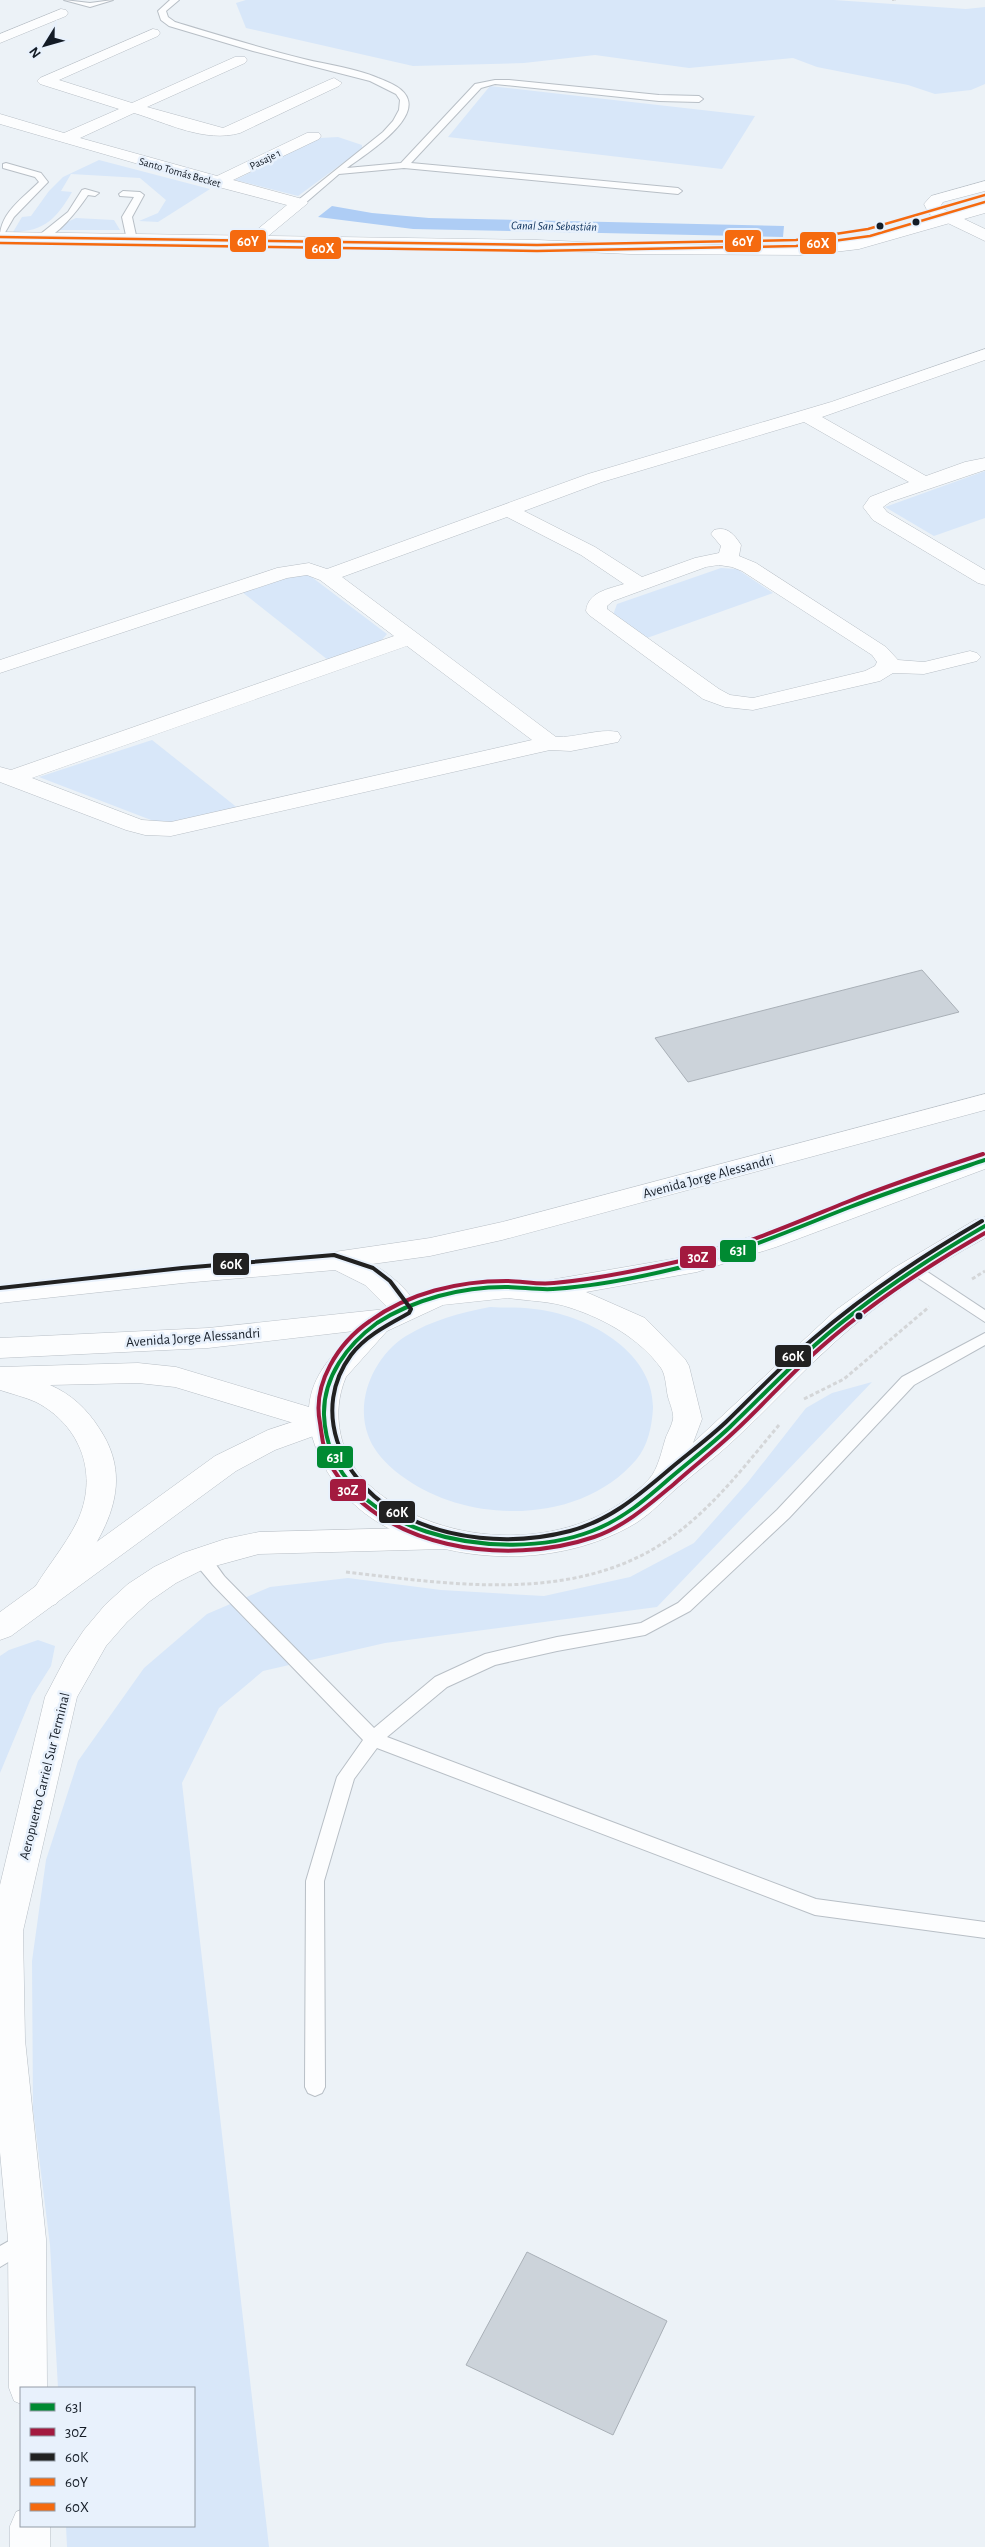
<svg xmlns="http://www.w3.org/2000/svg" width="985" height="2547" font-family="'Alegreya Sans',sans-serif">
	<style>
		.green { fill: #d8e7f9 }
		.water { fill: #aecdf5 }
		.building { fill: #ccd3da; stroke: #a9b0b7 }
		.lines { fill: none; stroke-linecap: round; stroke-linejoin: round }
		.lane-casing { stroke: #b8bfc6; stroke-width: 2 }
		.street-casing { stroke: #b8bfc6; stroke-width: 1 }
		.secondary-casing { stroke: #b8bfc6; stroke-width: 1 }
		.highway-casing { stroke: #b8bfc6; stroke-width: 1 }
		.path-far1 { stroke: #d4d6d8; stroke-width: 2; stroke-dasharray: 2.5 1; stroke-linecap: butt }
		.path { stroke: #d4d6d8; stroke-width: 3; stroke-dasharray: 4 2.5; stroke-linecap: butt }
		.lane { fill: #fcfdfe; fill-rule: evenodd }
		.street { fill: #fcfdfe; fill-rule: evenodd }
		.secondary { fill: #fcfdfe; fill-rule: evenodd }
		.highway { fill: #fcfdfe; fill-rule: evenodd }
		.bus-1-casing { stroke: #e8f1fc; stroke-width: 8 }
		.bus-2-casing { stroke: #e8f1fc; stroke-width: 8 }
		.bus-3-casing { stroke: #e8f1fc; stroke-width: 8 }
		.bus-4-casing { stroke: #e8f1fc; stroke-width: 5 }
		.bus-5-casing { stroke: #e8f1fc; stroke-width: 5 }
		.bus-1 { stroke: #008a32; stroke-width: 4 }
		.bus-2 { stroke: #a31a3f; stroke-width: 4 }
		.bus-3 { stroke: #212121; stroke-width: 4 }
		.bus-4 { stroke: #f56a0f; stroke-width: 2.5 }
		.bus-5 { stroke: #f56a0f; stroke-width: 2.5 }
		.bus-dot { fill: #141c26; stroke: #e8f1fc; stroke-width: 2 }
		.labels { text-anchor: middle; stroke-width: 5; stroke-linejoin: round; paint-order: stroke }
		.far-street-label { font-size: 11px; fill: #141c26; stroke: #e8f1fc }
		.far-water-label { font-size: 12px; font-style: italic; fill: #0b2f5a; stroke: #e8f1fc }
		.street-label { font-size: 14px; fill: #141c26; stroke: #e8f1fc }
		.line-badge { stroke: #e8f1fc; stroke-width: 2 }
		.badge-label { font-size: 14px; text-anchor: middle; font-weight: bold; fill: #fff }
	</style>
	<rect width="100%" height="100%" fill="#ecf2f7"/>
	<!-- green -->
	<g class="green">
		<path d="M246,0H834L966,9L985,7V84L971,90L935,94L908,85L817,67L793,58L689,68L595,55L524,63L413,66L246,28L236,3Z"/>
		<path d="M490,86L755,116L722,169L448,137Z"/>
		<path d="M338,137L362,145V149L298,196L235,180L320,138Z"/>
		<path d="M99,160L210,189L158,222L139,221L158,213L166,200L140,178L71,174L61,191L72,192C56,219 45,231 13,232L22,217L31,216L49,191L63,177Z"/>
		<path d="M76,218L114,220L120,230H59L67,222Z"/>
		<path d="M985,471V518L934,536L885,507Z"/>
		<path d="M721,568L737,569L773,593L647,638L613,615L617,604Z"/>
		<path d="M305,572L387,634L380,642L328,660L242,592Z"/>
		<path d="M152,740L239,809L164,825L39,777Z"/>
		<path d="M490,1307C505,1308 520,1307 534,1309C584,1314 654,1350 653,1408C652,1426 648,1446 636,1460C581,1524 472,1525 406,1479C391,1469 374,1453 368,1435C355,1400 374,1356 406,1336C432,1320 460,1313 490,1307Z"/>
		<path d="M872,1382L657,1607L385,1643L263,1671L219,1708L182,1783L269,2547H67L66,2526H194V2388H58L50,2245L33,2109L32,1961L46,1860L78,1761L144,1668L207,1614L270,1587L348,1578L441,1590L544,1596L630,1577L694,1543L748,1482L806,1408L832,1393Z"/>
		<path d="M38,1640L55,1646L51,1666L32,1696L0,1773V1656L9,1650Z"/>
	</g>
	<!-- water -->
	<path class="water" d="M332,206L372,213L429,218L784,226L783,237L413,229L318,217Z"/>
	<!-- building -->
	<g class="building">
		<path d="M922,970L959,1012L688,1082L655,1038Z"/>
		<path d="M527,2252L667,2321L613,2435L466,2365Z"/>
	</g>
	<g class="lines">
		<!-- lane casing -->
		<g class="lane-casing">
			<g id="lane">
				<path d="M64,0L90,3L113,0L90,7Z"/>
				<path d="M170,0H179L166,11L168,17L175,22C218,35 260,48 304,59C328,65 355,68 378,78C388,82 405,88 408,100C415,124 363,156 347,168L401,163L475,84L495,80H509L659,95L699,96L703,99L699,102L659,101L495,84L481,88L411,163L678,188L682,191L678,194L404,168L339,174L303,205H297V201L383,132L393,121L399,110L400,100L396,94L370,81L253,51L169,26L161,20L158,11Z"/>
				<path d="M6,163L41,173L48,182L14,217L3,236L0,237C0,213 23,198 39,182L35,177L3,168V164Z"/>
				<path d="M85,189L99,193L95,196L88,195C80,207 54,242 38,240V236L68,212L82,190Z"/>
				<path d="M123,191L140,192L144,195L132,217L137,240L132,243L127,240L122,217L134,197L120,196L119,194Z"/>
				<path d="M914,1263L985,1310V1322L909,1272L907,1268L909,1264Z"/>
				<path d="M985,1333V1345L914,1385L789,1518L690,1611L645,1635L557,1651L495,1665L447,1687L387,1737L816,1899L985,1922V1938L815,1915L377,1748L354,1779L324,1881L325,2087L322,2093L315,2096L308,2093L305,2087L306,1881L337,1777L363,1740L213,1585L193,1561L191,1557L193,1553C208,1548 217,1567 225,1577L374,1728L435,1677L485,1654L557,1637L641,1623L678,1603L777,1510L902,1377Z"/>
				<path d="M23,2233L30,2235L33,2242L30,2249L0,2267V2246Z"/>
			</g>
		</g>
		<!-- street casing -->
		<g class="street-casing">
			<g id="street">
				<path d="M61,9L66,10L68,13L66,16L0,43V34Z"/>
				<path d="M153,29L158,30L160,33L158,36L59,80L132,103L235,57H245L247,60L245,63L147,107L223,128L329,80L334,78L342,83L339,86L240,133C205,143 167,123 134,113L80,138L217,176L307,133H319L321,136L319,139L233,180L306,200L308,203L256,246H244L242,242L287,205L211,185L0,124V114L64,133L119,109L40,84L37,81L40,78Z"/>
				<path d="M935,205L985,229V241L929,214L927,210L929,206Z"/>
				<path d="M985,349V360L822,417L926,476L965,462L985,458V470L890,502L883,507L887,512L985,570V585L978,583L873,520L863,507L870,497L909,482L804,422L602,482L524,511L595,547L642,577L695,558L719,553L721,546L711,534L714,530C727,526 734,534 741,545L739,556L756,563L886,647L898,660L924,662L970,651L977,653L981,657L977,661L924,674L893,673L880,681L753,710L725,707L703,699L589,615L586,611C588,592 608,589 624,584L581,555L507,517L342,577L556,737C576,738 599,728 618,732L621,737L618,742L571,751L550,750L171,836L145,835L126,830L0,782V767L11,770L394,636L320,580L307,575L287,578L0,673V660L277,568L309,563L327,569L588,474L831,402ZM719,565L732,567L742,571L872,655L877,662L875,666L865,671L753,698L730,695L719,689L607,609V606L613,601L706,567ZM407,646L532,740L171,822L142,820L32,778Z"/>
				<path d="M323,1412L333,1415L338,1422L333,1429L275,1450L236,1471L11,1636L0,1640V1612L215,1456L268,1430Z"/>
				<path d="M444,1527L455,1530L459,1538L455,1546L444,1549L259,1554L204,1569L176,1583L150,1601L127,1622L106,1646L77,1697L23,1931L25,2040L46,2239L47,2388H21V2404L14,2401L9,2388L8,2239L0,2152V1885L45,1697L66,1657L84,1630L105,1605L128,1584L154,1567L183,1553L225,1539L259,1532Z"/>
				<path d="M21,2510V2526H50V2547H10V2526L16,2512Z"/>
			</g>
		</g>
		<!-- secondary casing -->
		<g class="secondary-casing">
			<g id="secondary">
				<path d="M985,181V191L943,202L941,205L943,210L941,214H929L924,204L931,196Z"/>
				<path d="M985,203V213L859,249L809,255L630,254L537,250L0,242V232L537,240L630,244L809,245L858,239Z"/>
				<path d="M985,1094V1110L502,1240L430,1256L372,1264C391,1274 408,1290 419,1308L415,1315L405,1317L395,1315L365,1285L335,1270L183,1283L0,1303V1285L183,1265L334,1252L430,1238L502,1222Z"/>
			</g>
		</g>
		<!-- highway casing -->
		<g class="highway-casing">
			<path id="highway" d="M985,1152V1169L776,1247L697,1272L586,1292L645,1318L685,1359L689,1366L702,1419L693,1443L836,1310L894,1268L975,1220L985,1217V1238C932,1267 881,1300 836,1341C800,1373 768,1409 733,1441C715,1458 696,1472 678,1487C664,1499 652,1513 636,1523C569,1563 479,1566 407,1537C358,1517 322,1481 310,1428L175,1387L138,1383L50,1385C71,1394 87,1409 99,1428C143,1493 92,1550 56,1604L45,1608L34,1604L30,1596C44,1570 64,1548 77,1522C99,1476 82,1426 36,1402C25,1397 12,1394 0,1390V1367L138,1363L176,1367L309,1407C312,1374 333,1355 354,1331L208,1348L0,1358V1338L208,1328L386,1309L438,1287L508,1279L544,1285L546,1281L556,1279L684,1257L756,1235L890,1184ZM508,1298C528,1301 552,1301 571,1308C605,1319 640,1339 661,1368C666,1375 666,1389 668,1397C670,1404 674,1413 673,1419C672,1425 668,1432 666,1437C662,1449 658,1470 649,1479C580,1554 443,1552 369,1485C340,1458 330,1414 346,1377L387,1331L443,1305Z"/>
		</g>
		<!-- path-far1 -->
		<path class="path-far1" d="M892,0H896"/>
		<!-- path -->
		<g class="path">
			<path d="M972,1279L985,1271"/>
			<path d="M804,1399L844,1379L929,1307"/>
			<path d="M346,1572C458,1585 586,1606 681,1530C719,1500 748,1462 779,1425"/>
		</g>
		<!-- lane -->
		<use href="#lane" class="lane"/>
		<!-- street -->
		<use href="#street" class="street"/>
		<!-- secondary -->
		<use href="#secondary" class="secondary"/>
		<!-- highway -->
		<use href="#highway" class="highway"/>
		<!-- bus-1 casing -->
		<g class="bus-1-casing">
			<path id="bus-1" d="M985,1160C940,1175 894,1190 850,1207C796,1228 742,1252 686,1266C642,1277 598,1286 553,1289C537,1290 521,1287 505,1287C462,1287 414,1299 377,1323C347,1345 323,1377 324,1415C329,1536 502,1566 592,1531C623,1519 645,1500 670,1478C690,1461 711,1445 730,1427C755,1403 779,1378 804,1355C859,1304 921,1263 985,1226"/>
		</g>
		<!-- bus-2 casing -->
		<g class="bus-2-casing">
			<path id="bus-2" d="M983,1154C937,1169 892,1184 847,1202C795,1223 743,1246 689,1259C646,1269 597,1279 554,1283C538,1285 522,1281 506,1281C459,1281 408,1293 370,1321C338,1343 312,1384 320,1423C322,1436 323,1451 329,1462C377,1550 507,1567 594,1537C624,1527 650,1504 674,1484C694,1466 715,1450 735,1431C760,1408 783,1382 809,1358C862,1309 922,1269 985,1233"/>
		</g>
		<!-- bus-3 casing -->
		<g class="bus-3-casing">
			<path id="bus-3" d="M0,1288L182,1268L334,1255L373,1268L390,1281L411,1309L409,1313C389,1324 365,1336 351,1355C311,1409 340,1478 393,1510C445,1541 513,1546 570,1531C611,1520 639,1495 671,1468C689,1453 709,1438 726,1422C755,1394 782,1365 813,1339C865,1294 922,1256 982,1221"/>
		</g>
		<!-- bus-4 casing -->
		<g class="bus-4-casing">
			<path id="bus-4" d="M0,237L537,245L796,240L868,229L985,195"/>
		</g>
		<!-- bus-5 casing -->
		<g class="bus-5-casing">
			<path id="bus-5" d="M0,243L537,251L796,246L870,236L985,202"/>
		</g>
		<!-- bus-1 -->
		<use href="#bus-1" class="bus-1"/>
		<!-- bus-2 -->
		<use href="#bus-2" class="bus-2"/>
		<!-- bus-3 -->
		<use href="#bus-3" class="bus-3"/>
		<!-- bus-4 -->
		<use href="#bus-4" class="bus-4"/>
		<!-- bus-5 -->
		<use href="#bus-5" class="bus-5"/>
	</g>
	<!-- markers -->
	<g class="bus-dot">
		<circle cx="916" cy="222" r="4.5"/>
		<circle cx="880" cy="226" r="4.5"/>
		<circle cx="859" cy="1316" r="4.5"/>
	</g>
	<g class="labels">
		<!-- far-street labels -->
		<g class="far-street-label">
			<text transform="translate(265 159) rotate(-26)" y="4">Pasaje 1</text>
			<text transform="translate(180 172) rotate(16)" y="4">Santo Tomás Becket</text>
		</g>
		<!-- far-water labels -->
		<g class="far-water-label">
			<text transform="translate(554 226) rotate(1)" y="4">Canal San Sebastián</text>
		</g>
		<!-- street labels -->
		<g class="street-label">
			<text transform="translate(708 1176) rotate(-15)" y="5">Avenida Jorge Alessandri</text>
			<text transform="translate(193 1337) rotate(-4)" y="5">Avenida Jorge Alessandri</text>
			<text transform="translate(44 1776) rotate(-76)" y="5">Aeropuerto Carriel Sur Terminal</text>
		</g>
	</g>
	<g class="line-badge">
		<rect x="229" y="229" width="38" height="24" rx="5" fill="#f56a0f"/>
		<rect x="724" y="229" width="38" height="24" rx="5" fill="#f56a0f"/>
		<rect x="799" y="231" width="38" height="24" rx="5" fill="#f56a0f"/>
		<rect x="304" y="236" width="38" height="24" rx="5" fill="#f56a0f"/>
		<rect x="719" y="1239" width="38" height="24" rx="5" fill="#008a32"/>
		<rect x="679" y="1245" width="38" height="24" rx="5" fill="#a31a3f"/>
		<rect x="212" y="1252" width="38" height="24" rx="5" fill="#212121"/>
		<rect x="774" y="1344" width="38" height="24" rx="5" fill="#212121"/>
		<rect x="316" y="1445" width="38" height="24" rx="5" fill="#008a32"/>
		<rect x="329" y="1478" width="38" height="24" rx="5" fill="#a31a3f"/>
		<rect x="378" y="1500" width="38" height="24" rx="5" fill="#212121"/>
	</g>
	<g class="badge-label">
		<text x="248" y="246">60Y</text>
		<text x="743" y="246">60Y</text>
		<text x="818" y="248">60X</text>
		<text x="323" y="253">60X</text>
		<text x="738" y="1255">63I</text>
		<text x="698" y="1262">30Z</text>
		<text x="231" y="1269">60K</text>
		<text x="793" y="1361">60K</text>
		<text x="335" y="1462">63I</text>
		<text x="348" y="1495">30Z</text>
		<text x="397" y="1517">60K</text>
	</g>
	<!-- legend -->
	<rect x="20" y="2387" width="175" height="140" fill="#e8f1fc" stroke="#939ca6"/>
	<rect x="30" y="2403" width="25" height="8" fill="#008a32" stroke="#939ca6"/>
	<text x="65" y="2412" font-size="15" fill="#141c26">63I</text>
	<rect x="30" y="2428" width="25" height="8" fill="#a31a3f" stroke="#939ca6"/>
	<text x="65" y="2437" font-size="15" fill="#141c26">30Z</text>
	<rect x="30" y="2453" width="25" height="8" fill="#212121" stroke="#939ca6"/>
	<text x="65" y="2462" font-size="15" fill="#141c26">60K</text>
	<rect x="30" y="2478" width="25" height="8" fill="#f56a0f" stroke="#939ca6"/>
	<text x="65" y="2487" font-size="15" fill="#141c26">60Y</text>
	<rect x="30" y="2503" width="25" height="8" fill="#f56a0f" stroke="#939ca6"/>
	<text x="65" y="2512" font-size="15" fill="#141c26">60X</text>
	<!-- north arrow -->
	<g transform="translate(45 45) rotate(233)" stroke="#e8f1fc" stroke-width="4" paint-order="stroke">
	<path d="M0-4L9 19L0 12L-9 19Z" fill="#141c26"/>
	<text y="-8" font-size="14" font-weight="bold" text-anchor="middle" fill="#141c26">N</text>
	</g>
</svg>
